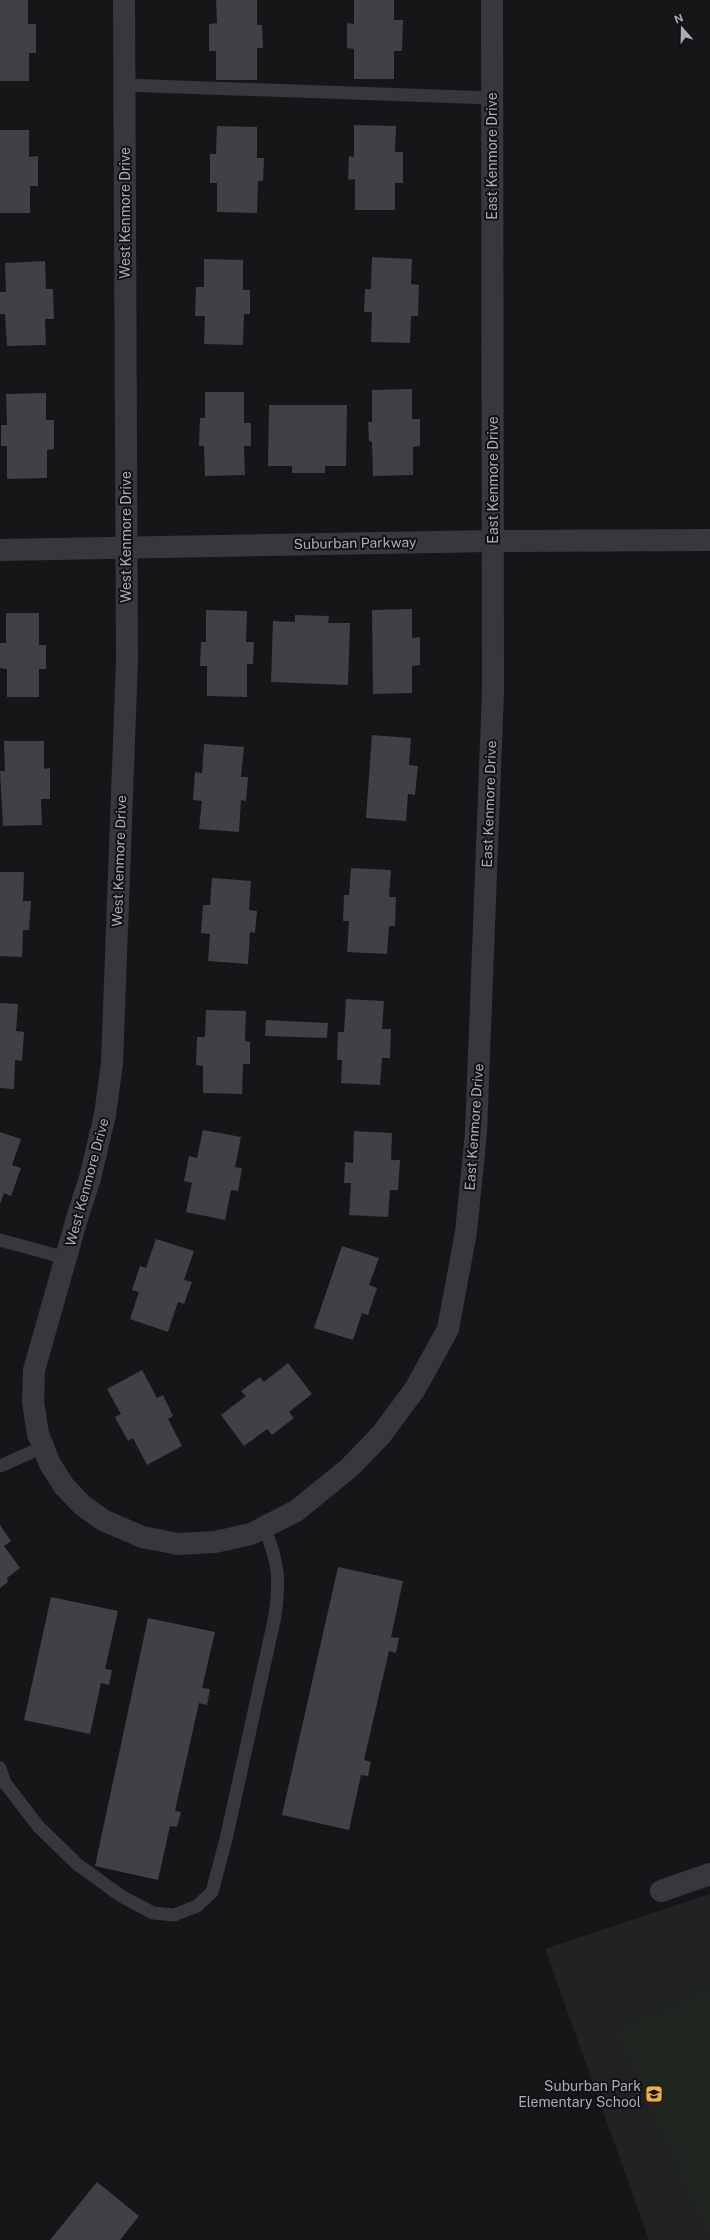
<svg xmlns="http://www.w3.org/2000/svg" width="710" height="2240" font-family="'Public Sans',sans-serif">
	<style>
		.built { fill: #222225 }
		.green { fill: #1e261f }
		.building { fill: #404145 }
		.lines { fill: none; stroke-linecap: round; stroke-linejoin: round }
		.lane { stroke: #37383d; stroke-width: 13 }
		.street { stroke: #37383d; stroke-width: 22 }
		.labels { text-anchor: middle; stroke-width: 4; stroke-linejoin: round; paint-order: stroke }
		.street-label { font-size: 14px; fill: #a8adb8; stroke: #111113 }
		.poi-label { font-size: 14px; fill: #a8adb8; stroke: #111113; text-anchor: end }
	</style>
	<rect width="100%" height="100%" fill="#161618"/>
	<!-- built -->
	<path class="built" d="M710,1894V2240H649L545,1949Z"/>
	<!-- green -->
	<path class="green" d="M710,1988V2235L617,2029Z"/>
	<!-- building -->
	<g class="building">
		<path d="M0,0H28V24H36V53H29V81H0Z"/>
		<path d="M216,0H257V25H262L263,48H257V80H216V51H209V24L217,23Z"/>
		<path d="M354,0H394V20H403L402,51H394V79H354V49L347,48V23L354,24Z"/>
		<path d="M354,125L396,126L395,152H403V183H395V210H355V179L348,180L349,156L354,157Z"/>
		<path d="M217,126L257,127V158H264L263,181H258L257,213L217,212V183H210V154H216Z"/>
		<path d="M0,130H29V157L38,156V186H30V213H0Z"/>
		<path d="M372,257L412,259L411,284L419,285L418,316H411L410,343L371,342L372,312H364L365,289H371Z"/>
		<path d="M204,259L243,260V290H250V314H244L243,345L204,344L205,316H195L196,287H204Z"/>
		<path d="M45,261L46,289H53L54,319H45L46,345L7,346L5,314H0V292H6L5,263Z"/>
		<path d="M412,389V419H420V446L413,447V475L373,476L372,442L369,441L368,422H372V390Z"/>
		<path d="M205,392H244V423H251V446H244L245,475L205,476L204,446H199L200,418H205Z"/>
		<path d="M46,393V420H54V449L47,450V478L7,479V446H1V425H7L6,394Z"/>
		<path d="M269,405H347L346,466H325V473H292V466H268Z"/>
		<path d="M412,609V638L420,637V665L412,666V693L373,694L372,610Z"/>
		<path d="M206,610L247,611L246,642H254L253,664H247V697L207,696V666H200L201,642H206Z"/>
		<path d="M6,613H39V645H46V669H39V697H7V669L0,668V643H6Z"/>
		<path d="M295,615L329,616L328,623H350L348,685L271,682L273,621L295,622Z"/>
		<path d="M372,735L411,738L409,765L418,766L415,795L408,794L406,821L366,818Z"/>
		<path d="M4,741H44V769L50,768V799H41L42,825L3,826L0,771H5Z"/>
		<path d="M204,744L244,747L241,777H248L246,801L241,800L239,832L199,829L202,801L193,800L195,772L202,773Z"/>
		<path d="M351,868L391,870L389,897H396L395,926H389L387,954L347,952L349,921H343L344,895H349Z"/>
		<path d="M0,872H24L23,901H31L29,930H23L22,957L0,956Z"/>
		<path d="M212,878L251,881L249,910L257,911L255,933L250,932L248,964L208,961L210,934L201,933L203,905H210Z"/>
		<path d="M346,999L384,1001L382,1029H391L390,1058H382L380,1085L341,1083L342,1060H337L338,1032H344Z"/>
		<path d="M0,1003L18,1004L16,1031L24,1032L22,1061L15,1060L14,1089L0,1088Z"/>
		<path d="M206,1010L246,1011L245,1041L250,1042V1064H243L242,1094L203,1093V1066L196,1065L197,1037H205Z"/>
		<path d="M266,1020L328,1023L327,1038L265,1036Z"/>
		<path d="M203,1130L241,1137L235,1167L242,1168L238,1191L231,1190L225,1220L186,1212L192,1183L184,1181L189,1156L197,1158Z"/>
		<path d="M354,1131L392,1133L391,1160H400L398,1190H390L388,1217L349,1215L351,1183H344L345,1162L353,1163Z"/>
		<path d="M0,1132L21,1139L12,1165L21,1168L11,1196L4,1193L0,1204Z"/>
		<path d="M156,1239L194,1251L184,1280L192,1282L184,1304L178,1302L168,1332L130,1319L139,1292L132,1290L140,1266L146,1268Z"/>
		<path d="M342,1246L379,1258L369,1285L377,1288L368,1315L362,1313L353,1340L314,1328Z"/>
		<path d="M288,1363L312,1394L289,1412L294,1418L272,1435L267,1429L244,1446L221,1415L246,1396L241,1391L260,1377L264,1382Z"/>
		<path d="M142,1370L157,1398L163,1395L173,1416L168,1419L182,1446L147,1465L133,1438L128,1441L115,1417L121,1414L107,1389Z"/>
		<path d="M0,1525L11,1541L4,1546L20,1568L7,1578L8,1582L0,1588Z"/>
		<path d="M338,1567L403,1581L391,1637L399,1638L396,1653L389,1651L364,1760L371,1762L368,1776L361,1775L349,1830L282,1815Z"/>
		<path d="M51,1597L118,1611L105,1669L112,1670L109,1685L101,1683L90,1734L24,1720Z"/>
		<path d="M148,1618L215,1632L202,1688L210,1689L207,1705L199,1703L175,1811L181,1812L177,1827L170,1826L158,1880L95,1866Z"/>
		<path d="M97,2182L139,2216L120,2240H50Z"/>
	</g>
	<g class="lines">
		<!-- lane -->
		<g class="lane">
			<path d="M124,85L492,98"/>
			<path d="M0,1240L66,1258"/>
			<path d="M0,1466L43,1447"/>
			<path d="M0,1768L5,1783L38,1826L77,1864L121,1896L153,1913L174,1915L197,1906L212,1892L227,1835L275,1616C280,1579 279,1562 264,1528"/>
		</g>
		<!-- street -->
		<g class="street">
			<path d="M124,0L127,660L112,1063L105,1115L90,1178L78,1215L34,1370L33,1402L38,1434L50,1464L64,1486L82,1505L103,1520L142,1537L178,1544L215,1542L251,1534L296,1511L349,1468L381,1435L415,1389L448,1329L466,1232L476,1133L493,691L492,0"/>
			<path d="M0,550L493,541L710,540"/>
			<path d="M661,1891L710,1874"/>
		</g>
	</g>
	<!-- icons -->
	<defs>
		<g id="school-square" transform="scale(0.9)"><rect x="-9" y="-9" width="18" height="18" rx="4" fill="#f2b134" stroke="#111113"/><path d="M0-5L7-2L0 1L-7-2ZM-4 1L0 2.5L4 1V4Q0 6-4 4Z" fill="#111"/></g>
	</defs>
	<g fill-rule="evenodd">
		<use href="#school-square" x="654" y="2094"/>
	</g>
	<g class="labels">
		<!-- street labels -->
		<g class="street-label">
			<text transform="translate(492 156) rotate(-90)" y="5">East Kenmore Drive</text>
			<text transform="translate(125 213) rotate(-90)" y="5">West Kenmore Drive</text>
			<text transform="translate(493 480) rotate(-90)" y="5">East Kenmore Drive</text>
			<text transform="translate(126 537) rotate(-90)" y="5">West Kenmore Drive</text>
			<text transform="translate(355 543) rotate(-1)" y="5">Suburban Parkway</text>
			<text transform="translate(489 804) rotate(-88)" y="5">East Kenmore Drive</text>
			<text transform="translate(119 861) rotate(-88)" y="5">West Kenmore Drive</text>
			<text transform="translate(474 1127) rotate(-86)" y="5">East Kenmore Drive</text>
			<text transform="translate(87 1182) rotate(-75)" y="5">West Kenmore Drive</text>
		</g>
		<!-- poi labels -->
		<g class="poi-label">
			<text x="641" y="2091">Suburban Park<tspan x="641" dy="16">Elementary School</tspan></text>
		</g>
	</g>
	<!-- north arrow -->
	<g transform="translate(682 28) rotate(340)" stroke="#111113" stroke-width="3" paint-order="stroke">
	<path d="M0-3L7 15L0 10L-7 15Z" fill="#a8adb8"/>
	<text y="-6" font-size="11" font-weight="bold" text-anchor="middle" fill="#a8adb8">N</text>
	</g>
</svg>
